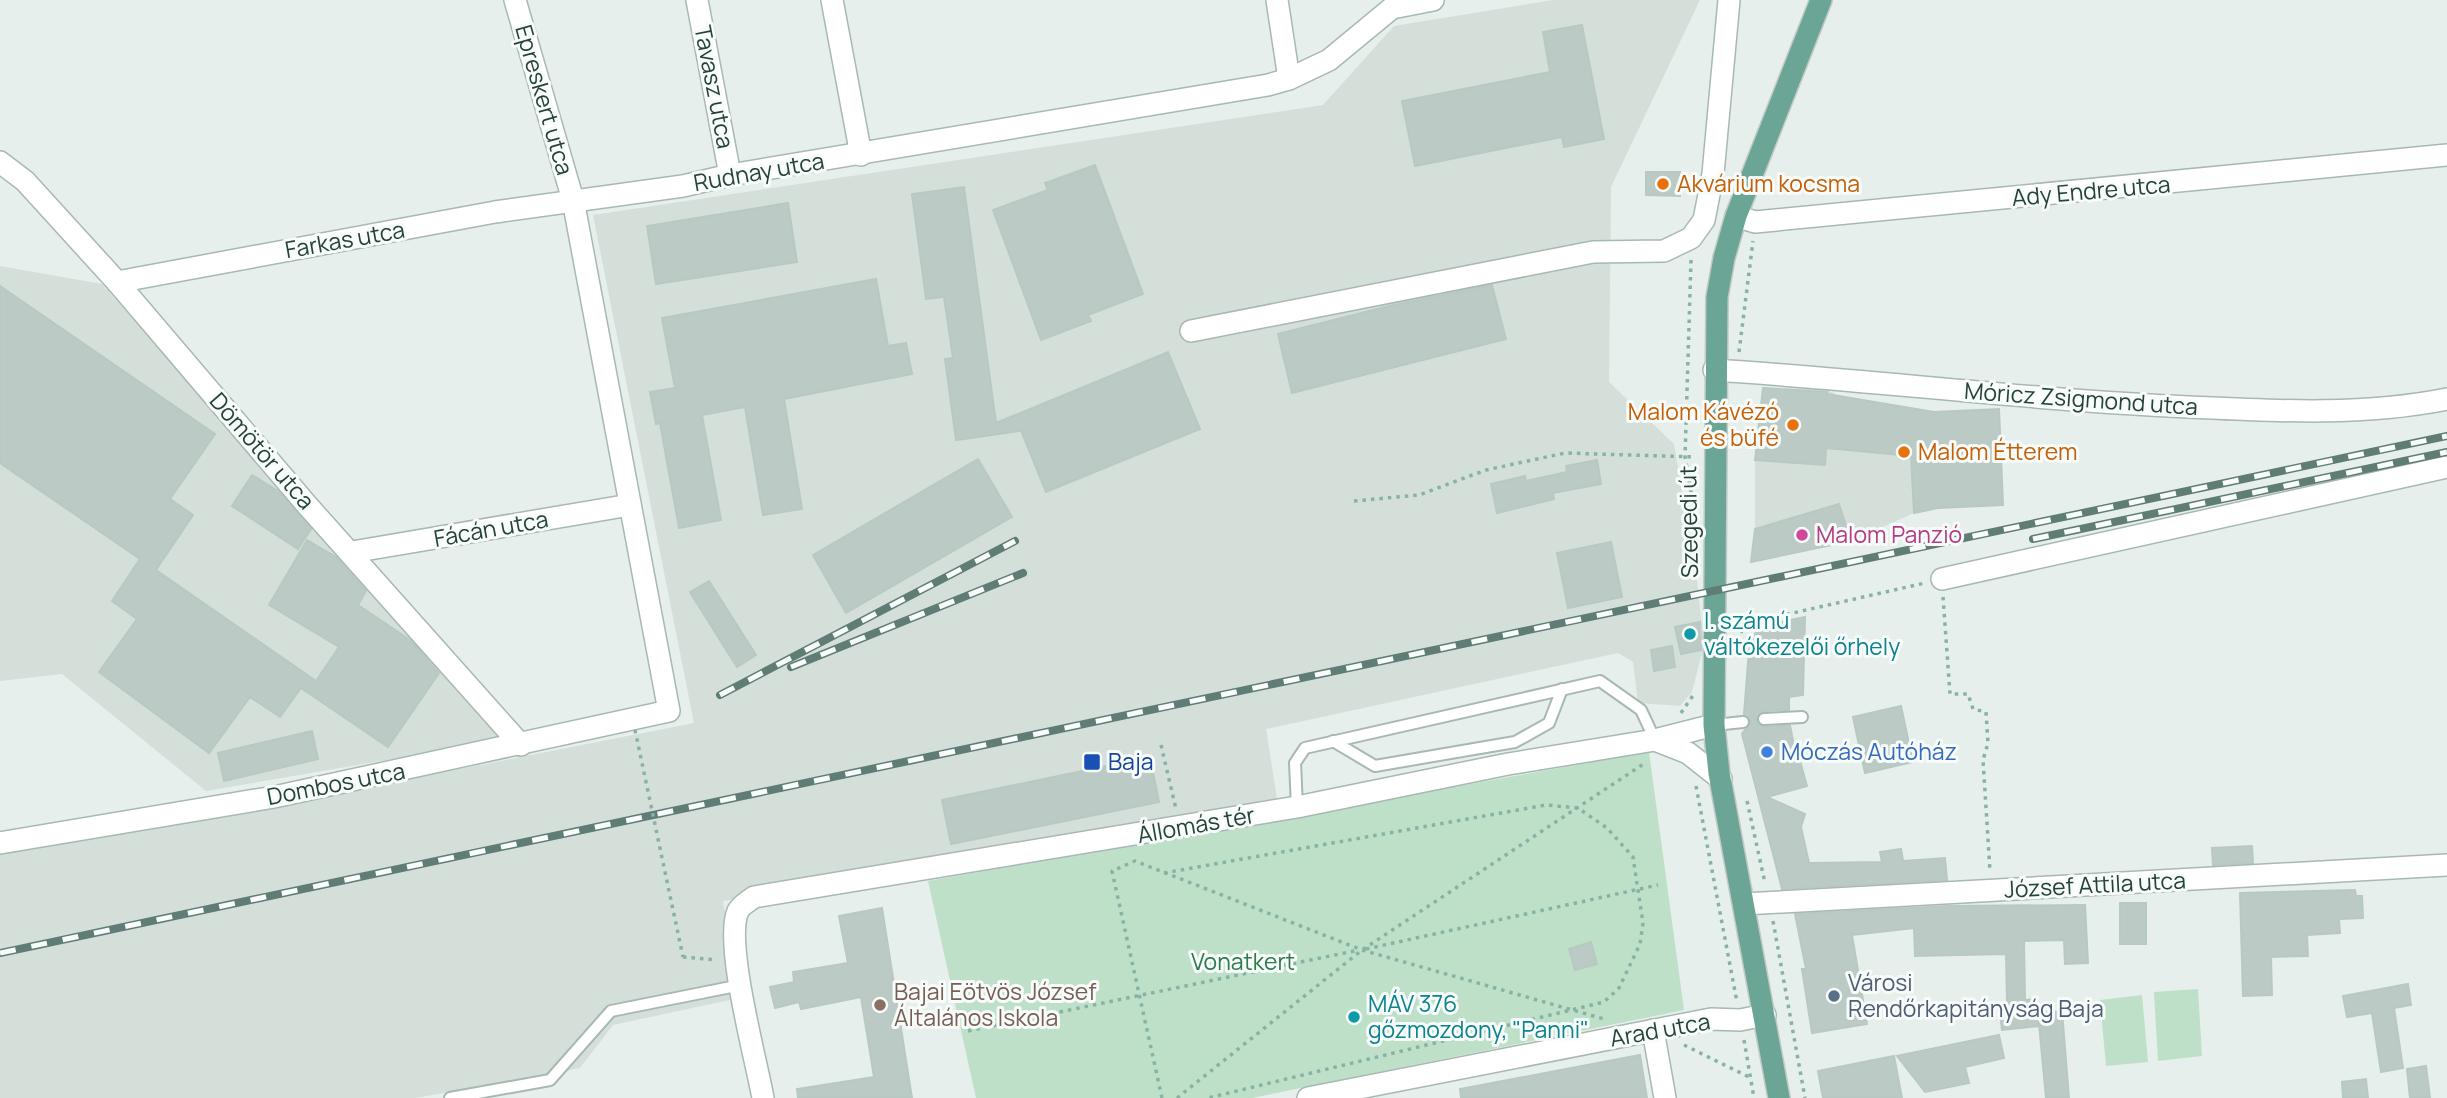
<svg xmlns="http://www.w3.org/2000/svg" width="2447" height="1098" font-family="Manrope,sans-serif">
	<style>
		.built { fill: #d4dfda }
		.green { fill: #bfe0c8 }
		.building { fill: #bbcac4; stroke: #b8c9c2; stroke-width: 2 }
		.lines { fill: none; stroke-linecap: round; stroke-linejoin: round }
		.lane-casing { stroke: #a8b8b2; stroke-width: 14 }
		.street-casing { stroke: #a8b8b2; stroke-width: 24 }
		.primary-casing { stroke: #c2cac8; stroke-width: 24 }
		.path { stroke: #86b3a5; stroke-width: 3.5; stroke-dasharray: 3.5 5; stroke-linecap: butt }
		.lane { stroke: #fff; stroke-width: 10 }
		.street { stroke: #fff; stroke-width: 21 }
		.primary { stroke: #6aa596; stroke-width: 21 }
		.rail-casing { stroke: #5f7d75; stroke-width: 8 }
		.rail { stroke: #f7fbf9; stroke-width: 5; stroke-dasharray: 16; stroke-linecap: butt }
		.path-bridge { stroke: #86b3a5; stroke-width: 3.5; stroke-dasharray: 3.5 5; stroke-linecap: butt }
		.food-dot { fill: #e8710a; stroke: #f7fbf9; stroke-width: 2.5 }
		.hotel-dot { fill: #d1479c; stroke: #f7fbf9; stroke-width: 2.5 }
		.culture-dot { fill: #0f9aa8; stroke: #f7fbf9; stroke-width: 2.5 }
		.shop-dot { fill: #3f7fe0; stroke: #f7fbf9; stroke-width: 2.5 }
		.transit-dot { fill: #1a4fb4; stroke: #f7fbf9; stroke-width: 2.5 }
		.service-dot { fill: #5c6f8a; stroke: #f7fbf9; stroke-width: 2.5 }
		.education-dot { fill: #8d6e63; stroke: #f7fbf9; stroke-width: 2.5 }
		.labels { text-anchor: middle; stroke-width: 6; stroke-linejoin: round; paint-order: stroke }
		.street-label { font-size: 23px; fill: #24423a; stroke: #f7fbf9 }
		.food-label { font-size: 23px; fill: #c56008; stroke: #f7fbf9; text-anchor: start }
		.hotel-label { font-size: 23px; fill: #b23c85; stroke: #f7fbf9; text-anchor: start }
		.culture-label { font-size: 23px; fill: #0d838f; stroke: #f7fbf9; text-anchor: start }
		.shop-label { font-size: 23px; fill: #366cbe; stroke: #f7fbf9; text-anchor: start }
		.transit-label { font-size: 23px; fill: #164399; stroke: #f7fbf9; text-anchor: start }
		.park-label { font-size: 23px; fill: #2d7a4b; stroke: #f7fbf9 }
		.service-label { font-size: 23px; fill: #4e5e75; stroke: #f7fbf9; text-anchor: start }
		.education-label { font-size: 23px; fill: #785e54; stroke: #f7fbf9; text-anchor: start }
	</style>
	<rect width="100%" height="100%" fill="#e6efeb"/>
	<!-- built -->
	<g class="built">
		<path d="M1553,0H1700L1611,187L1609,382L1674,444L1697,580L1704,645L1692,692L1680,706L1638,703L1633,662L1618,653L1266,729L1278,805L723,901L739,998L613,1025L580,1068L416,1098H0V853L211,818L694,723L593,215L1323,105L1394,26Z"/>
		<path d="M0,266L102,284L503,740L206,791L62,674L0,681Z"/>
		<path d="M1763,388L1827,389L1838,396L1933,412L1999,409L2003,505L1938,508L1914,513L1851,541L1751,562L1755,529V460Z"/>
	</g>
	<!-- green -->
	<g class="green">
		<path d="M1649,752L1684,1010L1252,1098H976L928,881Z"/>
		<path d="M2198,989L2202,1056L2158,1061L2154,992Z"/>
		<path d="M2142,995L2148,1062L2106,1066L2100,1000Z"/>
	</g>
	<!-- building -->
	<g class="building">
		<path d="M1582,25L1604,139L1564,147L1562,137L1415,166L1402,101L1550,72L1543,32Z"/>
		<path d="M1095,165L1143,294L1088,315L1091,321L1041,340L993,210L1048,190L1045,183Z"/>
		<path d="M1646,172H1680V196L1646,195Z"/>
		<path d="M964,187L996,423L1168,352L1200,429L1046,492L1022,433L1027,430L956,440L945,359L953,358L944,297L926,299L912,194Z"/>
		<path d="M788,203L797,262L656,284L647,226Z"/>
		<path d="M876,279L888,346L906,343L912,374L784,399L802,509L763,515L745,407L702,415L721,520L679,528L660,423L656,424L650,392L675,388L662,318Z"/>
		<path d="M1492,285L1506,339L1292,393L1278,334L1393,305Z"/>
		<path d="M0,286L215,434L170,499L193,515L156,570L316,681L339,647L269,605L307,540L336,557L366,591L358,605L410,640L439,673L388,747L301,688L280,717L250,697L209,753L99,672L137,619L112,601L140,559L0,463Z"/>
		<path d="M1763,388L1827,392V394L1934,412L1999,409L2003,505L1938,508L1914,513L1911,456L1826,448L1825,465L1755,460Z"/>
		<path d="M978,459L1012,517L846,613L813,555Z"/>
		<path d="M1597,460L1601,484L1553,493L1554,499L1497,513L1491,484L1525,476L1526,481L1567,472L1566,466Z"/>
		<path d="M252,475L278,491L311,529L298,549L232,506Z"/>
		<path d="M1839,504L1851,541L1751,562L1755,529Z"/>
		<path d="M1611,542L1622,597L1568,608L1557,553Z"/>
		<path d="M709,581L756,655L737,667L690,592Z"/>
		<path d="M1805,617L1803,695L1789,697V710L1763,711L1756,719L1764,727L1790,725L1797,762L1800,761L1807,786L1767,797L1805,814L1801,827L1809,863L1882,862L1880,852L1901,849L1903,861L1945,858L1947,880L1782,889L1742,734L1751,722L1744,714L1749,650L1756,632L1771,624Z"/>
		<path d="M1700,622L1701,650L1681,654L1675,627Z"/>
		<path d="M1672,646L1675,667L1654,671L1651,650Z"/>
		<path d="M1901,706L1913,762L1865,773L1853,717Z"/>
		<path d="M312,731L318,759L224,781L218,753Z"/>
		<path d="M1150,757L1159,802L951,844L942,800Z"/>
		<path d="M2252,846L2253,863L2213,865L2212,848Z"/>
		<path d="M2355,890L2356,896H2362L2363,918L2339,919L2340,933L2307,935L2308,956L2271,957L2272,995L2243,996L2240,893Z"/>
		<rect x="2120" y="903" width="26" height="41"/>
		<path d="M2085,905L2088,963L2065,964L2064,940L2024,941L2025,1000L2036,999L2039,1026L2002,1030L1999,1003L2007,1002L2006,954L1915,956L1914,928L1852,935L1867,1024L1812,1033L1802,969H1806L1795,914L1948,906Z"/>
		<path d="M882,908L912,1098H798L797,1089L874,1077L861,997L801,1009L799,1002L775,1008L770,987L794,982L793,972L848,963L839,916Z"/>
		<path d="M1591,942L1597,964L1575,970L1569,949Z"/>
		<path d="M2408,984L2411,1005L2394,1008L2403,1068L2381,1072L2372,1013L2347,1017L2343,996Z"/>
		<path d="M2062,1011L2069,1098H2046L2038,1013Z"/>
		<path d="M1999,1035L2004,1058L1965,1067L1969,1083L1925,1092L1897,1056Z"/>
		<path d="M1640,1055L1647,1098H1461L1460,1089Z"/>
		<path d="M1894,1056L1902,1098H1823L1818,1071Z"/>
		<path d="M2426,1066L2430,1098H2410L2407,1069Z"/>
		<path d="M2366,1079L2368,1098H2343L2342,1082Z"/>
	</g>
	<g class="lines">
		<!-- lane casing -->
		<g class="lane-casing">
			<g id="lane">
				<path d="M1764,719L1802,717"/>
				<path d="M1714,725L1743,722"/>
				<path d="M1333,741L1375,766L1515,742L1549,723L1562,689"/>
				<path d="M1297,807L1295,763L1305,748L1600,681L1641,710L1655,740"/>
				<path d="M450,1098L550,1080L611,1011L741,985"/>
			</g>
		</g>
		<!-- street casing -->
		<g class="street-casing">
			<g id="street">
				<path d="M697,0L730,175"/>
				<path d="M832,0L861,155"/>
				<path d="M1277,0L1289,79"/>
				<path d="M0,162L25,181L117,282L307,505L521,745"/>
				<path d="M1736,216L1755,222L2447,155"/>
				<path d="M117,282L495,212L683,186L730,175L1268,85L1289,79L1329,60L1392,8L1433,0"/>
				<path d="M1191,331L1593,252L1664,251L1691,238L1704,220L1713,174L1729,0"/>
				<path d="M1714,370C1873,380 2030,400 2189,407C2275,411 2362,416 2447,399"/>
				<path d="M352,552L630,505"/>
				<path d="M1942,579L2447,467"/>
				<path d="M1655,740L1688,753L1721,779"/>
				<path d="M0,843L274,797L669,711L573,200L515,0"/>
				<path d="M1744,904L2447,865"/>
				<path d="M1653,1030L1665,1098"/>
				<path d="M763,1098C756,1059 724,942 738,911C741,905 749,901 754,897L1297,807L1508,764L1655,740L1714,725"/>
				<path d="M1308,1098L1711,1019L1740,1020L1765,1015"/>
			</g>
		</g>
		<!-- primary casing -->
		<g class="primary-casing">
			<path id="primary" d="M1779,1098L1719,773L1714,725L1717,297L1724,258L1736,216L1821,0"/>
		</g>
		<!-- path -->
		<g class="path">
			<path d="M1691,260L1685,457L1693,503"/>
			<path d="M1739,352L1753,241"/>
			<path d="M1354,501L1419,495L1486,470L1565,453L1695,457"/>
			<path d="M1943,597L1950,694H1968L1973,709L1986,712L1988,743L1983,760L1990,871"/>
			<path d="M1735,639L1749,623L1925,583"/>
			<path d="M1681,713L1694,694"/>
			<path d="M1161,745L1176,809"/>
			<path d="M1696,786L1737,1002"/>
			<path d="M1747,801L1765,883"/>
			<path d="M1164,873L1546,805L1578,808L1607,828L1633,857L1643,923L1640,944L1619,988L1604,1002L1208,1098"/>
			<path d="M1773,921L1805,1098"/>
			<path d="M1366,949L1658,885"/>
			<path d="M683,957L717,960"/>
			<path d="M968,1031L1359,950"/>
			<path d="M1744,1040L1754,1098"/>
			<path d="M1684,1045L1751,1078"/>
			<path d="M1162,1098L1112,871L1135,861L1362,950L1604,1019"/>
			<path d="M1177,1098L1362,950L1645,763"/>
		</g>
		<!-- lane -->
		<use href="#lane" class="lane"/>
		<!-- street -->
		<use href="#street" class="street"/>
		<!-- primary -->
		<use href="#primary" class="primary"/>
		<!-- rail casing -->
		<g class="rail-casing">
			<g id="rail">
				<path d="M2033,539L2447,452"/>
				<path d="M791,667L1023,573"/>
				<path d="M720,695L1015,541"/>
				<path d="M0,953L2447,436"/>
			</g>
		</g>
		<!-- rail -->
		<use href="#rail" class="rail"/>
		<!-- path-bridge -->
		<path class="path-bridge" d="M635,730L683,957"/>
	</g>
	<!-- markers -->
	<g class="food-dot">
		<circle cx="1663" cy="184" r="7"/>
		<circle cx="1793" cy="425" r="7"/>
		<circle cx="1904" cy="452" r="7"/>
	</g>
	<circle class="hotel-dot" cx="1802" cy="535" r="7"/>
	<g class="culture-dot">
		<circle cx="1690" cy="634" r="7"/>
		<circle cx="1354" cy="1017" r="7"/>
	</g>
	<circle class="shop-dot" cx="1767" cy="752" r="7"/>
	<rect class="transit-dot" x="1083" y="753" width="18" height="18" rx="3.5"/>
	<circle class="service-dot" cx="1834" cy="996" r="7"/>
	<circle class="education-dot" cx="880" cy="1005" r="7"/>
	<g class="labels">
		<!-- street labels -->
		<g class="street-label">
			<text transform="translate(714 87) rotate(79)" y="8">Tavasz utca</text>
			<text transform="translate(544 100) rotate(74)" y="8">Epreskert utca</text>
			<text transform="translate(759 172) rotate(-10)" y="8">Rudnay utca</text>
			<text transform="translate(2091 191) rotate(-5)" y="8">Ady Endre utca</text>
			<text transform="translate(345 240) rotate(-10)" y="8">Farkas utca</text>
			<text transform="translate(2081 399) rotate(4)" y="8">Móricz Zsigmond utca</text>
			<text transform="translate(262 451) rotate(49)" y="8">Dömötör utca</text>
			<text transform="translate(1689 522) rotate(-91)" y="8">Szegedi út</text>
			<text transform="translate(491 529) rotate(-10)" y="8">Fácán utca</text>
			<text transform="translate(336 784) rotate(-11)" y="8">Dombos utca</text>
			<text transform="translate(1196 825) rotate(-10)" y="8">Állomás tér</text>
			<text transform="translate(2095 885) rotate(-3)" y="8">József Attila utca</text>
			<text transform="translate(1660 1030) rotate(-10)" y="8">Arad utca</text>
		</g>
		<!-- food labels -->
		<g class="food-label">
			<text x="1677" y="192">Akvárium kocsma</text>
			<text x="1779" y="420" text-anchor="end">Malom Kávézó<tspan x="1779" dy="26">és büfé</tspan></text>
			<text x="1918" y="460">Malom Étterem</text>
		</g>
		<!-- hotel labels -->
		<g class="hotel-label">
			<text x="1816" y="543">Malom Panzió</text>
		</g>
		<!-- culture labels -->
		<g class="culture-label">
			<text x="1704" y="629">I. számú<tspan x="1704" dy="26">váltókezelői őrhely</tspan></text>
			<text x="1368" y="1012">MÁV 376<tspan x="1368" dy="26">gőzmozdony, "Panni"</tspan></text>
		</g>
		<!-- shop labels -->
		<g class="shop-label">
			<text x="1781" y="760">Móczás Autóház</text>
		</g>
		<!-- transit labels -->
		<g class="transit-label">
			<text x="1108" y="770">Baja</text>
		</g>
		<!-- park labels -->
		<g class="park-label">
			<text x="1243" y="970">Vonatkert</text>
		</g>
		<!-- service labels -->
		<g class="service-label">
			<text x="1848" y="991">Városi<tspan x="1848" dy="26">Rendőrkapitányság Baja</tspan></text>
		</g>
		<!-- education labels -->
		<g class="education-label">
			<text x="894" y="1000">Bajai Eötvös József<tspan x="894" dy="26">Általános Iskola</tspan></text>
		</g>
	</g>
</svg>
